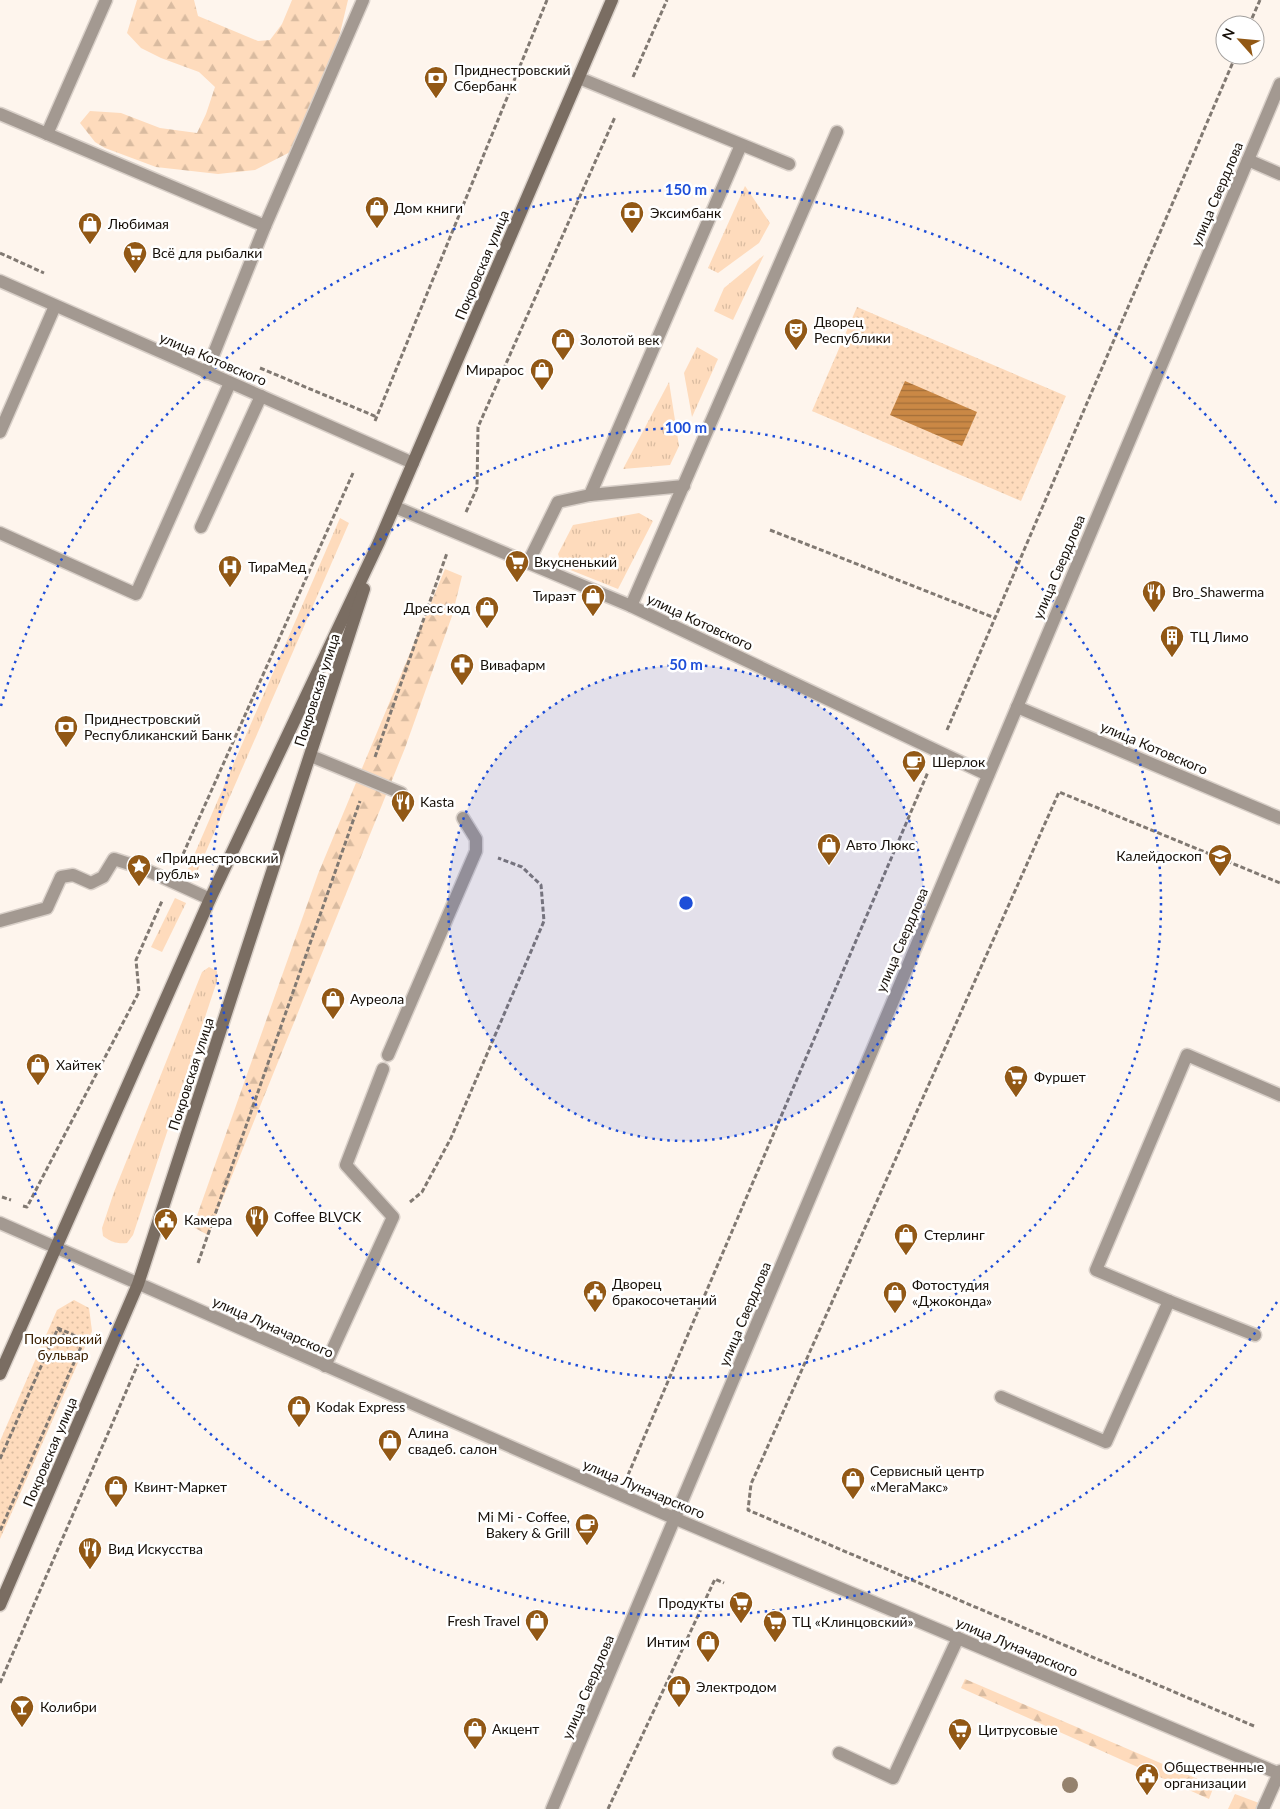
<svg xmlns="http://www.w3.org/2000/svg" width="1280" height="1809" font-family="Lato,sans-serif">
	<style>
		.grass { fill: url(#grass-tufts) }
		.forest { fill: url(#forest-firs) }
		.park { fill: url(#park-dots) }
		.water { fill: url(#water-rules) }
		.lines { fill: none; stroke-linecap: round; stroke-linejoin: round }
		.service-casing { stroke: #d9d0c9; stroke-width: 15 }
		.minor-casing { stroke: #d9d0c9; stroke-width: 15 }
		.tertiary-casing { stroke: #d9d0c9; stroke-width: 15 }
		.secondary-casing { stroke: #d9d0c9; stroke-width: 15 }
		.path { stroke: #817972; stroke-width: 3; stroke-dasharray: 5 2.5; stroke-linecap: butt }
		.service { stroke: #a39991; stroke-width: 12 }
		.minor { stroke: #a39991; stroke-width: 12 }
		.tertiary { stroke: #a39991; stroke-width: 12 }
		.secondary { stroke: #7a6d62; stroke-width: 12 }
		.tree { fill: #95826e }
		.ring { fill: none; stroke: #1d4ed8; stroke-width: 2.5; stroke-dasharray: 2.5 5 }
		.labels { text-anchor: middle; stroke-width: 5; stroke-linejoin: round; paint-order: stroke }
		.poi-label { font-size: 14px; fill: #171009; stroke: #fff; text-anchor: start }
		.street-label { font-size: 14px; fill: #171009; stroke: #fff }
		.park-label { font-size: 14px; fill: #3f2406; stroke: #fff }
		.centre { fill: #1d4ed8; stroke: #fff; stroke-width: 2.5 }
		.ring-label { font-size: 15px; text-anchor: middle; font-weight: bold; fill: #1d4ed8; stroke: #fff; stroke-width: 5; stroke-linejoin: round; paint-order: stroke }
	</style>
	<defs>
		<pattern id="grass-tufts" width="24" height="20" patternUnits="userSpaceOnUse" patternTransform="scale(1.25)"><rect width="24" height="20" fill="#fedbbc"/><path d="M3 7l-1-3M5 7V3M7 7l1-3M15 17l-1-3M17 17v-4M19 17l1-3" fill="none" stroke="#d9bba0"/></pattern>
		<pattern id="forest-firs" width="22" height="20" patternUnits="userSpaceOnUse" patternTransform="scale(1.25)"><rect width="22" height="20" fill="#fedbbc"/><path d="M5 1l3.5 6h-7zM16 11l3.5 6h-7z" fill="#d9bba0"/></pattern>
		<pattern id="park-dots" width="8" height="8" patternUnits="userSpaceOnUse" patternTransform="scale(1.25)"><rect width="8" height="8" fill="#fedbbc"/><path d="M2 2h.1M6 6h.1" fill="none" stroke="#d9bba0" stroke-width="1.8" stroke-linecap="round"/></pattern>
		<pattern id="water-rules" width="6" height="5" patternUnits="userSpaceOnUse" patternTransform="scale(1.25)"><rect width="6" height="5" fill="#ca8845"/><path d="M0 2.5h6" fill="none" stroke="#a36e38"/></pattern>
	</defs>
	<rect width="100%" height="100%" fill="#fef5ed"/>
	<!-- grass -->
	<g class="grass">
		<path d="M745,186L770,223L759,243L718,273L708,268Z"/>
		<path d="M764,255L733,320L714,311L724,288Z"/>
		<path d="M697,347L718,359L692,417L684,373Z"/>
		<path d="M669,382L679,446L670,465L623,469Z"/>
		<path d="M639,513L653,521L618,589L563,567L558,554L573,525Z"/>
		<path d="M340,518L349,523L194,879L185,876Z"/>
		<path d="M175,898L186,903L162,952L151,947Z"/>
		<path d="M209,967L217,971V981L133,1235L127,1243C117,1244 111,1242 103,1236L102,1228L114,1192L202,972Z"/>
	</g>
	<!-- forest -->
	<g class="forest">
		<path d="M137,0H194L198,16L258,41L270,40L282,24L292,0H348L329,79L300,147L255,170L218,174L156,167L105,148L95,142L80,123L90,111L121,113L160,128L197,133L206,114L215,87L199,72L161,58L141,48L127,33Z"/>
		<path d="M445,569L462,576L452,616L405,748L208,1235L193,1227L318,874Z"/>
		<path d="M965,1679L1214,1786L1209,1799L961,1688Z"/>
		<path d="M1235,1794L1259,1803L1256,1809H1228Z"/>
	</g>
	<!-- park -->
	<g class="park">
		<path d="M857,307L1066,396L1021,501L812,411Z"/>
		<path d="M74,1300L89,1308L92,1331L0,1539V1441L57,1310Z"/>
	</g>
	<!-- water -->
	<path class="water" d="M905,381L977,412L962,446L890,415Z"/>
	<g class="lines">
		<!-- service casing -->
		<g class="service-casing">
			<g id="service">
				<path d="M579,78L789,164"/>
				<path d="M0,114L265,226L206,373"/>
				<path d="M47,134L106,0"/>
				<path d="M1248,160L1280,174"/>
				<path d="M265,226L363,0"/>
				<path d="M0,432L55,306"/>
				<path d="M590,495L684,486"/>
				<path d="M201,527L261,396"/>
				<path d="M0,533L136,594L230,383"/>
				<path d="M528,563L558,502L590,495L741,145"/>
				<path d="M631,606L837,132"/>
				<path d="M311,756L401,793"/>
				<path d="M0,921L47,908L61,877L73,875L91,883L103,877L114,859L142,868L210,899"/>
				<path d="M388,1055L476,851V839L463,818"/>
				<path d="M1169,1301L1255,1335"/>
				<path d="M325,1366L393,1217L346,1165L383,1069"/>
				<path d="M1001,1397L1106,1442L1169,1301L1096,1270L1187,1055L1280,1095"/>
				<path d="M839,1753L893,1778L958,1638"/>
			</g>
		</g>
		<!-- minor casing -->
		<g class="minor-casing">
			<g id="minor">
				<path d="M0,281L413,463"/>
				<path d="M395,507L631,606L988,775"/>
				<path d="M1017,707L1280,818"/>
				<path d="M0,1223L676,1519L1280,1774"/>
				<path d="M552,1809L1280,84"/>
			</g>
		</g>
		<!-- tertiary casing -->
		<g class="tertiary-casing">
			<path id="tertiary" d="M1263,1809L1280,1771"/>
		</g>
		<!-- secondary casing -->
		<g class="secondary-casing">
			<g id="secondary">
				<path d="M0,1374L210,899L379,542L612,0"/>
				<path d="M0,1605L138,1284L364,589"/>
			</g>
		</g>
		<!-- path -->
		<g class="path">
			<path d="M1249,25L1260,0"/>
			<path d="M633,77L667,0"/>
			<path d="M0,253L44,273"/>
			<path d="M260,368L377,417"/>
			<path d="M375,421L547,0"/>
			<path d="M466,512L477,488L478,427L615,117"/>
			<path d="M770,530L995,618"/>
			<path d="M947,730L1236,55"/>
			<path d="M375,757L447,553"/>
			<path d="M180,861L353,473"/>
			<path d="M2,1197L11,1200"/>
			<path d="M410,1202L422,1192L451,1138L544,921L541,885L522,867L498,858"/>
			<path d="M23,1206L27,1207L139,992L136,960L162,901"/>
			<path d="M198,1263L360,801"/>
			<path d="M58,1328L66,1338L82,1339"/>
			<path d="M0,1459L58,1328L84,1340L0,1531"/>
			<path d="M628,1475L928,772"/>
			<path d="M0,1683L138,1364"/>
			<path d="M1254,1726L748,1510L751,1484L1059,792L1280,883"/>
			<path d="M608,1809L715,1579L724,1583"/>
		</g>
		<!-- service -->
		<use href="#service" class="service"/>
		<!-- minor -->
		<use href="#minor" class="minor"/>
		<!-- tertiary -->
		<use href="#tertiary" class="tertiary"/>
		<!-- secondary -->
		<use href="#secondary" class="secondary"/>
	</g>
	<!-- trees -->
	<circle class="tree" cx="1070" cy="1785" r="8"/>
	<!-- distance rings -->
	<circle cx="686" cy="903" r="238" fill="#1d4ed8" fill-opacity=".12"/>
	<g class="ring">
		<circle cx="686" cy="903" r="238"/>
		<circle cx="686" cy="903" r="475"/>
		<path d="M1277 1302A713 713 0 0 1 1 1100M1 706A713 713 0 0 1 1277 504"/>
	</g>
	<!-- icons -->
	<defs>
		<g id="bank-pin" transform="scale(1.25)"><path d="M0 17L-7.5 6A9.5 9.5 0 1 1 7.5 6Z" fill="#925815" stroke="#fff"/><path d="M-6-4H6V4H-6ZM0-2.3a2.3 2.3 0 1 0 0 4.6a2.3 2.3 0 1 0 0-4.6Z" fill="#fff"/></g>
		<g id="shop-pin" transform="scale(1.25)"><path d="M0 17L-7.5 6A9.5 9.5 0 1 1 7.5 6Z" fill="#925815" stroke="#fff"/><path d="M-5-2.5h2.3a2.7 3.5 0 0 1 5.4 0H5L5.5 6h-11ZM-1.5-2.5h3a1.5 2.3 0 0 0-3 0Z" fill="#fff"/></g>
		<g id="supermarket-pin" transform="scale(1.25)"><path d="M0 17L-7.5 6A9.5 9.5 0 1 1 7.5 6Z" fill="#925815" stroke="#fff"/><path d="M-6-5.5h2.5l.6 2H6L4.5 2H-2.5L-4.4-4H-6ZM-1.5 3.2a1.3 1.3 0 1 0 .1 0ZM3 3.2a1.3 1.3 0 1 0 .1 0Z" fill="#fff"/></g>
		<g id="theatre-pin" transform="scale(1.25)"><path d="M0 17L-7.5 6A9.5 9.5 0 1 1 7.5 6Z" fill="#925815" stroke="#fff"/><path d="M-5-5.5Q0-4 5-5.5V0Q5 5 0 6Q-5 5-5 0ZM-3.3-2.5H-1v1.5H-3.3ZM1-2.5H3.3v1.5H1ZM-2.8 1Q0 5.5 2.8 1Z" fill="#fff"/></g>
		<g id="hospital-pin" transform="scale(1.25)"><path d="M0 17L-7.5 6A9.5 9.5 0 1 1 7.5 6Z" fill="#925815" stroke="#fff"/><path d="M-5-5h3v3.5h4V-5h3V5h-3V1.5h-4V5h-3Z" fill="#fff"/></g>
		<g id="restaurant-pin" transform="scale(1.25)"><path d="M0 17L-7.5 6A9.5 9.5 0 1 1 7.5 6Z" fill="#925815" stroke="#fff"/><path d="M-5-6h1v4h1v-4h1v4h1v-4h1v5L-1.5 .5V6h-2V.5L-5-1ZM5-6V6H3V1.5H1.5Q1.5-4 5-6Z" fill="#fff"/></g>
		<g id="building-pin" transform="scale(1.25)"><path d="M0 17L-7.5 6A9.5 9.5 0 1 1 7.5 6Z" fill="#925815" stroke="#fff"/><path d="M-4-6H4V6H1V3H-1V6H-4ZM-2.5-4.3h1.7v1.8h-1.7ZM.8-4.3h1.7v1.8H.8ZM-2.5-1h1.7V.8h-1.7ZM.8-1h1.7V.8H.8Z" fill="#fff"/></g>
		<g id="pharmacy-pin" transform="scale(1.25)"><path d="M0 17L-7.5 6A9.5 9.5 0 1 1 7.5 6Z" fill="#925815" stroke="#fff"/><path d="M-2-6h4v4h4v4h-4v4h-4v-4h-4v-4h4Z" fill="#fff"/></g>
		<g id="cafe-pin" transform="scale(1.25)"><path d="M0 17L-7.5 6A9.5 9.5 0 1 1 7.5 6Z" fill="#925815" stroke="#fff"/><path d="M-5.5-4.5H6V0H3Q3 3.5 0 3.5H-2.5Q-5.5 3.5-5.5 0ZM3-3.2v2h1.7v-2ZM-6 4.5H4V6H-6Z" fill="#fff"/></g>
		<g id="school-pin" transform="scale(1.25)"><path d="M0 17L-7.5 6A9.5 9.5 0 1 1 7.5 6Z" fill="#925815" stroke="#fff"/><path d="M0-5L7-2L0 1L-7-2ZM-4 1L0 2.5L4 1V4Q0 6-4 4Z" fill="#fff"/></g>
		<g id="sight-pin" transform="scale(1.25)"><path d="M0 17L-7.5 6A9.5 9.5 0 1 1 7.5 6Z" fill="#925815" stroke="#fff"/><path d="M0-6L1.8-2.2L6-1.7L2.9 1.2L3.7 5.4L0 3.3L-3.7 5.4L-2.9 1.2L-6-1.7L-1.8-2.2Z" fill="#fff"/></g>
		<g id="civic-pin" transform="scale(1.25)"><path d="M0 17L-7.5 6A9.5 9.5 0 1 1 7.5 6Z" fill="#925815" stroke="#fff"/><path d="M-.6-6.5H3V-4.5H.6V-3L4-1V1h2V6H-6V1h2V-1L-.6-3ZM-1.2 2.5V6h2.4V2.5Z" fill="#fff"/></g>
		<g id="bar-pin" transform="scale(1.25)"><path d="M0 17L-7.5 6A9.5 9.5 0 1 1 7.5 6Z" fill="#925815" stroke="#fff"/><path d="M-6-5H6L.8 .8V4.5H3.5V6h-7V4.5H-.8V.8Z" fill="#fff"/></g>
	</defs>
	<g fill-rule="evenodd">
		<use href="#bank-pin" x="436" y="78"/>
		<use href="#shop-pin" x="377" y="208"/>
		<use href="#bank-pin" x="632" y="213"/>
		<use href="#shop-pin" x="90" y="224"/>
		<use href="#supermarket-pin" x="135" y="253"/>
		<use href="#theatre-pin" x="796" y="330"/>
		<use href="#shop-pin" x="563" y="340"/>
		<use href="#shop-pin" x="542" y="370"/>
		<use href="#supermarket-pin" x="517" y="562"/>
		<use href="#hospital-pin" x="230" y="567"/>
		<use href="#restaurant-pin" x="1154" y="592"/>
		<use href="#shop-pin" x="593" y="596"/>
		<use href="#shop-pin" x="487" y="608"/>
		<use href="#building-pin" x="1172" y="637"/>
		<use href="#pharmacy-pin" x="462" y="665"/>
		<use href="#bank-pin" x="66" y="727"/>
		<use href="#cafe-pin" x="914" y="762"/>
		<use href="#restaurant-pin" x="403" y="802"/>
		<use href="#shop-pin" x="829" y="845"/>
		<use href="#school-pin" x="1220" y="856"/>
		<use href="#sight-pin" x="139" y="866"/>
		<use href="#shop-pin" x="333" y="999"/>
		<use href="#shop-pin" x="38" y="1065"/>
		<use href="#supermarket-pin" x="1016" y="1077"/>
		<use href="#restaurant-pin" x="257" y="1217"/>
		<use href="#civic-pin" x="166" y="1220"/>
		<use href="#shop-pin" x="906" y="1235"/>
		<use href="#civic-pin" x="595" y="1292"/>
		<use href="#shop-pin" x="895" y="1293"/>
		<use href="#shop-pin" x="299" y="1407"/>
		<use href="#shop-pin" x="390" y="1441"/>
		<use href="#shop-pin" x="853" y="1479"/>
		<use href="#shop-pin" x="116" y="1487"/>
		<use href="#cafe-pin" x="587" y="1525"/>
		<use href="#restaurant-pin" x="90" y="1549"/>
		<use href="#supermarket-pin" x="741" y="1603"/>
		<use href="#shop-pin" x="537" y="1621"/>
		<use href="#supermarket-pin" x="775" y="1622"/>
		<use href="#shop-pin" x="708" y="1642"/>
		<use href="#shop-pin" x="679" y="1687"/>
		<use href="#bar-pin" x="22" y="1707"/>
		<use href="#shop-pin" x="475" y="1729"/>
		<use href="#supermarket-pin" x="960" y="1730"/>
		<use href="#civic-pin" x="1147" y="1775"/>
	</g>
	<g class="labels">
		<!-- poi labels -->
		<g class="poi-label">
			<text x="454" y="75">Приднестровский<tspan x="454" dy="16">Сбербанк</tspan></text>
			<text x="394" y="213">Дом книги</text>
			<text x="650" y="218">Эксимбанк</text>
			<text x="108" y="229">Любимая</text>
			<text x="152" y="258">Всё для рыбалки</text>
			<text x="814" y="327">Дворец<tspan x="814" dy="16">Республики</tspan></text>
			<text x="580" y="345">Золотой век</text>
			<text x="524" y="375" text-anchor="end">Мирарос</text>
			<text x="534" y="567">Вкусненький</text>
			<text x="248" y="572">ТираМед</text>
			<text x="1172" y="597">Bro_Shawerma</text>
			<text x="576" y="601" text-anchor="end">Тираэт</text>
			<text x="470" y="613" text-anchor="end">Дресс код</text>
			<text x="1190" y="642">ТЦ Лимо</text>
			<text x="480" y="670">Вивафарм</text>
			<text x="84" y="724">Приднестровский<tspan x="84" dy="16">Республиканский Банк</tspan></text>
			<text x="932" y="767">Шерлок</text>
			<text x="420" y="807">Kasta</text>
			<text x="846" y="850">Авто Люкс</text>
			<text x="1202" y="861" text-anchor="end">Калейдоскоп</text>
			<text x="156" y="863">«Приднестровский<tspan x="156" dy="16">рубль»</tspan></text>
			<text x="350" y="1004">Ауреола</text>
			<text x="56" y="1070">Хайтек</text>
			<text x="1034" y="1082">Фуршет</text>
			<text x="274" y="1222">Coffee BLVCK</text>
			<text x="184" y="1225">Камера</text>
			<text x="924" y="1240">Стерлинг</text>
			<text x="612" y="1289">Дворец<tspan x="612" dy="16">бракосочетаний</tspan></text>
			<text x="912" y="1290">Фотостудия<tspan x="912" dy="16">«Джоконда»</tspan></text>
			<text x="316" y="1412">Kodak Express</text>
			<text x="408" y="1438">Алина<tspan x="408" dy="16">свадеб. салон</tspan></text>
			<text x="870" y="1476">Сервисный центр<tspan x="870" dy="16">«МегаМакс»</tspan></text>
			<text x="134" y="1492">Квинт-Маркет</text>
			<text x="570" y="1522" text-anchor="end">Mi Mi - Coffee,<tspan x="570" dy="16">Bakery &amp; Grill</tspan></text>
			<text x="108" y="1554">Вид Искусства</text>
			<text x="724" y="1608" text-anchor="end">Продукты</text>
			<text x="520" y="1626" text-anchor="end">Fresh Travel</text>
			<text x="792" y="1627">ТЦ «Клинцовский»</text>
			<text x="690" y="1647" text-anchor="end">Интим</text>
			<text x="696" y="1692">Электродом</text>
			<text x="40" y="1712">Колибри</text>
			<text x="492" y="1734">Акцент</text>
			<text x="978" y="1735">Цитрусовые</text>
			<text x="1164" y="1772">Общественные<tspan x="1164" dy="16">организации</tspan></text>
		</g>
		<!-- street labels -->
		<g class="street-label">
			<text transform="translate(1217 194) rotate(-67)" y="5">улица Свердлова</text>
			<text transform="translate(482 265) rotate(-67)" y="5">Покровская улица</text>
			<text transform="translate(213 359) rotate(23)" y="5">улица Котовского</text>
			<text transform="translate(1059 567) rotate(-67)" y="5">улица Свердлова</text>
			<text transform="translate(700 622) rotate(25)" y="5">улица Котовского</text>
			<text transform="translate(317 690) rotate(-72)" y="5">Покровская улица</text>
			<text transform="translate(1154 748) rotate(23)" y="5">улица Котовского</text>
			<text transform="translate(902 940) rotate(-67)" y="5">улица Свердлова</text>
			<text transform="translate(191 1074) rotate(-72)" y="5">Покровская улица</text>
			<text transform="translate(745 1314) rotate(-67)" y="5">улица Свердлова</text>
			<text transform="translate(273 1327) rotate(24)" y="5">улица Луначарского</text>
			<text transform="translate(50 1452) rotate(-67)" y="5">Покровская улица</text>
			<text transform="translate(644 1489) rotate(23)" y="5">улица Луначарского</text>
			<text transform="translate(1017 1647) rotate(23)" y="5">улица Луначарского</text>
			<text transform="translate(588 1687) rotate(-67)" y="5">улица Свердлова</text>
		</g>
		<!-- park labels -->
		<g class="park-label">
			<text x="63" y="1344">Покровский<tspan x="63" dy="16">бульвар</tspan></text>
		</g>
	</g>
	<circle cx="686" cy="903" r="8" class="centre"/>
	<g class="ring-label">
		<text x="686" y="195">150 m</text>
		<text x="686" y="433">100 m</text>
		<text x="686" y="670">50 m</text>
	</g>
	<!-- north arrow -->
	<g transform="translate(1240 40) rotate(297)"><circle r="24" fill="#ffffff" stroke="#a29f9d"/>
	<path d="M0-4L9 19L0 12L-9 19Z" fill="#925815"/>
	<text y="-8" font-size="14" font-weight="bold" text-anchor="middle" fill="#171009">N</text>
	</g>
</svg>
